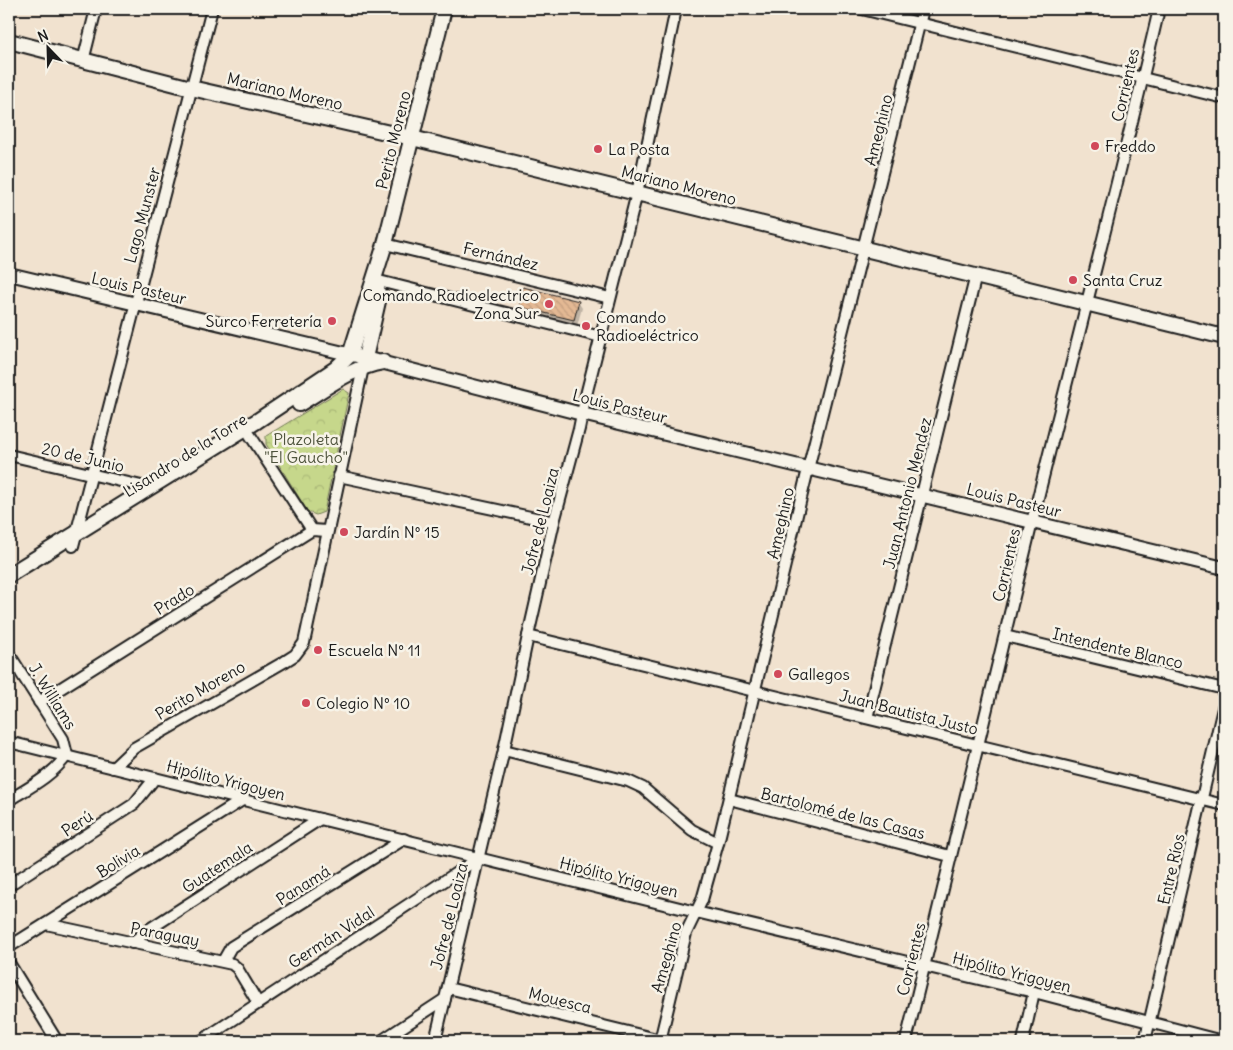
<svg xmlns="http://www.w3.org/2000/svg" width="1233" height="1050" font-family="Delius,sans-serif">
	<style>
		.park { fill: url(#park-crowns); stroke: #717a54 }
		.shadow { fill: #0003 }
		.building { fill: url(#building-back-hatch); stroke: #1c1c1c }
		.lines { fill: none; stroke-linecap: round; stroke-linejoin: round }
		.minor-casing { stroke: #1c1c1c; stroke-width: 14 }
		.tertiary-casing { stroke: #1c1c1c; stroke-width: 16 }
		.secondary-casing { stroke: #1c1c1c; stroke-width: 18 }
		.minor { stroke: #f7f3e8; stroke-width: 10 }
		.tertiary { stroke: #f7f3e8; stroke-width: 12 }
		.secondary { stroke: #f7f3e8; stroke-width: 14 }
		.poi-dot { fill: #d1495b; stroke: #f7f3e8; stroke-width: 2 }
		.labels { text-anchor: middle; stroke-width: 5; stroke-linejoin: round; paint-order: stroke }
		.street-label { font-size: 16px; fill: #1c1c1c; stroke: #f7f3e8 }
		.poi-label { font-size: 16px; fill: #1c1c1c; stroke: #f7f3e8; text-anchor: start }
		.park-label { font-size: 16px; fill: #4f543d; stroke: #f7f3e8 }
	</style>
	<defs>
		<pattern id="park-crowns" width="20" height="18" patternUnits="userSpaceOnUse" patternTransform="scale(1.25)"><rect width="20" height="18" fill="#c6d78b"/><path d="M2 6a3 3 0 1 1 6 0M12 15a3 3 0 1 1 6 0" fill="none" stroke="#aab877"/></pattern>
		<pattern id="building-back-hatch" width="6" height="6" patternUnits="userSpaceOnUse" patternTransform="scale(1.25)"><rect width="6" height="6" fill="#e4b994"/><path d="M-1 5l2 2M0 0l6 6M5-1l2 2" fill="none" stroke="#c39e7f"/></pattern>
	</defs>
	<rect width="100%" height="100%" fill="#f1e2cf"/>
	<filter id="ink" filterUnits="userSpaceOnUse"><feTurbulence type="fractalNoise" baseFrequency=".02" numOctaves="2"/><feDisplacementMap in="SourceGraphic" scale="10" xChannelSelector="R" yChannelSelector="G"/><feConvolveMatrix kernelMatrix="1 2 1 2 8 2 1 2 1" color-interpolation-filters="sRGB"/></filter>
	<g filter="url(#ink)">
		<!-- park -->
		<path class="park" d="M343,389L349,393L324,512L316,515L308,512L266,444V436Z"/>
		<!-- shadow -->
		<path class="shadow" d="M578,302L582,308L577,326L524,313L520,307Z"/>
		<!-- building -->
		<path class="building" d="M523,287L579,301L574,320L519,307Z"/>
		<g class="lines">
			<!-- minor casing -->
			<g class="minor-casing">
				<g id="minor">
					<path d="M862,9L1224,98"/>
					<path d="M83,61L96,9"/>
					<path d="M385,244L610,298"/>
					<path d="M375,280L601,337"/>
					<path d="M250,435L312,530"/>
					<path d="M9,455L150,488"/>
					<path d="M339,476L554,522"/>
					<path d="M73,546L212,9"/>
					<path d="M528,636L1224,805"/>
					<path d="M1005,636L1224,689"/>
					<path d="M9,654L63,739L67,755C52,776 30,787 9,800"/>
					<path d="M39,702L312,530L327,531"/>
					<path d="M867,718L976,275"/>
					<path d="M9,742L696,912L1034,992L1222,1041"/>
					<path d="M504,750L628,781L643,788L692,830L718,843"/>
					<path d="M113,768L134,748L284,662L295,655L304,643L364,363"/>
					<path d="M729,799L950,856"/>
					<path d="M9,885L134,804L155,778"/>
					<path d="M46,924L232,964L237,968L258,1003"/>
					<path d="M132,943L148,930L320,819"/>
					<path d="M9,947L244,799"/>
					<path d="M223,961L231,947L404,839"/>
					<path d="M9,963L57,1041"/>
					<path d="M448,988L665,1041"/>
					<path d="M201,1041L479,858"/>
					<path d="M381,1041L445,999"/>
					<path d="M435,1041L504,750L528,636L554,522L579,429L585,399L637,193L676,9"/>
					<path d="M660,1041L686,933L702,900L718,843L808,469L923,9"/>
					<path d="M906,1041C949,868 990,695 1032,522C1074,351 1119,181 1159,9"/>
					<path d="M1023,1041L1034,992"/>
					<path d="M1145,1041L1224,704"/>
				</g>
			</g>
			<!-- tertiary casing -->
			<g class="tertiary-casing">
				<path id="tertiary" d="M9,274L365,358L582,414L1224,568"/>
			</g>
			<!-- secondary casing -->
			<g class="secondary-casing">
				<g id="secondary">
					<path d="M9,41L191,88L412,138L1224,337"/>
					<path d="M365,358L379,297L375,280"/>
					<path d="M299,404C326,388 352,367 383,362"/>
					<path d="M9,575L257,421L335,369L350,355L385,244L444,9"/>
				</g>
			</g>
			<!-- minor -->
			<use href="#minor" class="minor"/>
			<!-- tertiary -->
			<use href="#tertiary" class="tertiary"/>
			<!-- secondary -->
			<use href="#secondary" class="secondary"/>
		</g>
	</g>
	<!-- markers -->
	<g class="poi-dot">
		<circle cx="1095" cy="146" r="5"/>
		<circle cx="598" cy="149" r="5"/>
		<circle cx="1073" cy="280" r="5"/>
		<circle cx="549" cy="304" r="5"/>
		<circle cx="332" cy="321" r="5"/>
		<circle cx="586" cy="326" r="5"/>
		<circle cx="344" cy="532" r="5"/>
		<circle cx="318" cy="650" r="5"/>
		<circle cx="778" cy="674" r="5"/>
		<circle cx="306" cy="703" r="5"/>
	</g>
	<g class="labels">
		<!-- street labels -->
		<g class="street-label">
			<text transform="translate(1125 85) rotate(-77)" y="6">Corrientes</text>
			<text transform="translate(285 91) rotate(13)" y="6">Mariano Moreno</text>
			<text transform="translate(878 130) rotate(-76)" y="6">Ameghino</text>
			<text transform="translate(393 140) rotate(-76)" y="6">Perito Moreno</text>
			<text transform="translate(679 185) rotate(14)" y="6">Mariano Moreno</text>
			<text transform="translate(142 215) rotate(-75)" y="6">Lago Munster</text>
			<text transform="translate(501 256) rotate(13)" y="6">Fernández</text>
			<text transform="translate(139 288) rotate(13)" y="6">Louis Pasteur</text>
			<text transform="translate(620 406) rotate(14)" y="6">Louis Pasteur</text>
			<text transform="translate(185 455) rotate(-32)" y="6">Lisandro de la Torre</text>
			<text transform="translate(83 457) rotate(13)" y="6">20 de Junio</text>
			<text transform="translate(907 493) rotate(-76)" y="6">Juan Antonio Mendez</text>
			<text transform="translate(1014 500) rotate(14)" y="6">Louis Pasteur</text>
			<text transform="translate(540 521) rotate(-76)" y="6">Jofre de Loaiza</text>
			<text transform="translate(780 523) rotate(-77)" y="6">Ameghino</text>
			<text transform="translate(1006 565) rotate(-77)" y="6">Corrientes</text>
			<text transform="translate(174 599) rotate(-32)" y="6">Prado</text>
			<text transform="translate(1118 648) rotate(13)" y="6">Intendente Blanco</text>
			<text transform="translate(200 690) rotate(-30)" y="6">Perito Moreno</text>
			<text transform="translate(53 696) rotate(58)" y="6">J. Williams</text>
			<text transform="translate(909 712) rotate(14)" y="6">Juan Bautista Justo</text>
			<text transform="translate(226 780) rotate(14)" y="6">Hipólito Yrigoyen</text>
			<text transform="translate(843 813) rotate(14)" y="6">Bartolomé de las Casas</text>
			<text transform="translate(77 823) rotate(-33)" y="6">Perú</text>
			<text transform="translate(118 861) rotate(-32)" y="6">Bolivia</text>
			<text transform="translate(217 867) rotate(-33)" y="6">Guatemala</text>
			<text transform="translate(1171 869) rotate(-77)" y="6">Entre Ríos</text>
			<text transform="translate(619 877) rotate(14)" y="6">Hipólito Yrigoyen</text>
			<text transform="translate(303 885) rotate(-32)" y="6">Panamá</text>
			<text transform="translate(449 916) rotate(-76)" y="6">Jofre de Loaiza</text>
			<text transform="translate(165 934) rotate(11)" y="6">Paraguay</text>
			<text transform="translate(331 937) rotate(-33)" y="6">Germán Vidal</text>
			<text transform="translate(666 957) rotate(-74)" y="6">Ameghino</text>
			<text transform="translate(911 959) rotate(-76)" y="6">Corrientes</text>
			<text transform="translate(1012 972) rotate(14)" y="6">Hipólito Yrigoyen</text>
			<text transform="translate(560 1000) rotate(14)" y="6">Mouesca</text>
		</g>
		<!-- poi labels -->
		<g class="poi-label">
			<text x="1105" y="152">Freddo</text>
			<text x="608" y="155">La Posta</text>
			<text x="1083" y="286">Santa Cruz</text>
			<text x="539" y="301" text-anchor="end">Comando Radioelectrico<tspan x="539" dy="18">Zona Sur</tspan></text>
			<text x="596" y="323">Comando<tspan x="596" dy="18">Radioeléctrico</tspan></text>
			<text x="322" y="327" text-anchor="end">Surco Ferretería</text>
			<text x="354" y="538">Jardín Nº 15</text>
			<text x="328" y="656">Escuela Nº 11</text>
			<text x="788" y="680">Gallegos</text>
			<text x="316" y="709">Colegio Nº 10</text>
		</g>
		<!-- park labels -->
		<g class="park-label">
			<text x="306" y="445">Plazoleta<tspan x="306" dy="18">"El Gaucho"</tspan></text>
		</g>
	</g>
	<!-- margin -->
	<rect width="1233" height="1050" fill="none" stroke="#f7f3e8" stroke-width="30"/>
	<rect x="15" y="15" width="1203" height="1020" fill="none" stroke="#1c1c1c" stroke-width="2" filter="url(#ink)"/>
	<!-- north arrow -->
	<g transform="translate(48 48) rotate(337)" stroke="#f7f3e8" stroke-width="4" paint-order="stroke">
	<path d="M0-4L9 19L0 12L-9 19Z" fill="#1c1c1c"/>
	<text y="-8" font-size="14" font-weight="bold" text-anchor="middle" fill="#1c1c1c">N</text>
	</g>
</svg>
